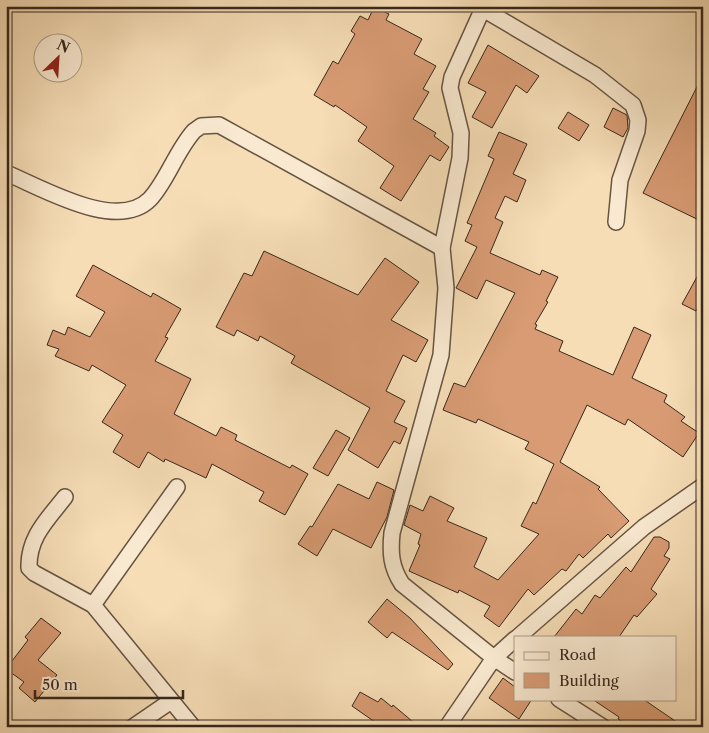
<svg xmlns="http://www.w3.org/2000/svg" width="709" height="733" font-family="'Libre Caslon Text',serif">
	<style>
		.building { fill: #d89b73; stroke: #37281d }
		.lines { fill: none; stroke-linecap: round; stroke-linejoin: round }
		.street-casing { stroke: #675543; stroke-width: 18 }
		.street { stroke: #f9e9d0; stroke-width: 15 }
	</style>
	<rect width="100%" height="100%" fill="#f6ddb6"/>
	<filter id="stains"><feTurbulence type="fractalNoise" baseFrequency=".004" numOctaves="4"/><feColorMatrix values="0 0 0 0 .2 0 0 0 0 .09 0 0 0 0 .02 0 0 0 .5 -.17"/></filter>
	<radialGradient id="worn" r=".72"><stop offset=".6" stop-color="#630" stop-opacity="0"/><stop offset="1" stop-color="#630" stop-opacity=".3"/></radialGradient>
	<!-- building -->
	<g class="building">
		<path d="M374,7L389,14L386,20L422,39L414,54L436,66L423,89L429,92L413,119L436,133L434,136L449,147L440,161L430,155L401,201L380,188L394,166L358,141L367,127L335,105L334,107L314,95L333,61L338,64L355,34L351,31L360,16L368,20Z"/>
		<path d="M488,45L539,76L527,93L516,85L492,128L472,117L486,92L468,83Z"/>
		<path d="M703,75V222L643,193Z"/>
		<path d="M613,108L627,115L628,128L623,137L604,127Z"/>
		<path d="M568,112L589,125L579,141L558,128Z"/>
		<path d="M499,132L527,144L513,174L526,180L517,202L505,196L495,218L503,222L490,253L540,275L542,270L558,277L546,301L548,302L535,324L537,325L535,329L563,341L559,351L613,375L634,327L651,335L632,378L667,395L664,402L685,417L681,421L699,433L683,457L628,419L625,425L587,405L560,462L600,487L598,489L629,521L611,538L608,534L583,558L579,554L566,571L562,569L534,595L528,589L499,627L484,616L490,606L459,590L458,593L409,571L420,545L418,544L421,534L404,525L410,505L423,511L430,496L454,508L447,521L487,538L474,567L498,580L539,534L521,526L533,502L536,504L554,464L525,449L529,442L478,419L476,423L443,410L454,383L465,387L515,293L486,280L477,299L456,288L477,247L465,241L472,225L467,223L494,159L488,156Z"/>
		<path d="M264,251L358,295L385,258L419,282L391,320L428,340L416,362L403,355L386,391L405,401L394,422L407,428L400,444L394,441L378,468L348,450L370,408L291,363L295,356L260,336L258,341L237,330L234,336L216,327L244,273L252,276Z"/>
		<path d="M93,265L151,297L153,293L181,309L165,337L168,338L155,361L191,379L174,414L216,436L221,427L237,435L235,440L290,468L292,465L308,474L285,515L259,501L264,492L212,464L206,478L165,459L164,462L148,452L139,468L113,452L123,435L102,422L126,385L92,365L89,371L55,356L59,349L47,345L53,330L65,335L68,327L90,337L105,312L76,296Z"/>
		<path d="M703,266V299L696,311L682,304Z"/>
		<path d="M336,430L350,438L328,476L313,468Z"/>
		<path d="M377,482L394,490L387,517L371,548L333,529L317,556L298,544L310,526L312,527L338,484L369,499Z"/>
		<path d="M654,537H660L669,542V548L664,556L670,559L651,589L657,594L637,617L634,615L619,637H554L576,609L582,614L595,595L600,598L626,567L631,572Z"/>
		<path d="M387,599L410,618L453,664L448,670L392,632L387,638L368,622Z"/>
		<path d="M41,618L61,633L38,660L57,675L35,702L19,688L24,682L6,669L28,640L25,637Z"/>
		<path d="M503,678L515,687V699H532L519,719L489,698Z"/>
		<path d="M360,692L378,702L381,698L392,707L393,705L419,727H382L352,706Z"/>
		<path d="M592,699H643L684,727H630L618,719L619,717Z"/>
	</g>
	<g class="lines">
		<!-- street casing -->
		<g class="street-casing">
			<g id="street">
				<path d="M484,6L452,77L450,88L461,133L460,158L442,248L446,288L441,355L392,533C390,553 391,567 402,584L494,658L515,672"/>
				<path d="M483,9L595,75L633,105L638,120L637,131L620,180L616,222"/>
				<path d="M6,173C41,187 117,233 150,199C167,181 176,151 194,131L201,126L219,125L442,248"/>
				<path d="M65,497C48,519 28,537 29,568L34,573L93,605L193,727"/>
				<path d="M93,605L177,487"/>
				<path d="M518,637L644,527L703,486"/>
				<path d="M559,699L603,727"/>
				<path d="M133,727L171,701"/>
				<path d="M447,727L494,658L515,639"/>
			</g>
		</g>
		<!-- street -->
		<use href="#street" class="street"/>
	</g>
	<!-- margin -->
	<rect width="709" height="733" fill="none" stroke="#f6ddb6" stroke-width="25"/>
	<rect x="8" y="8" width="694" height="718" fill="none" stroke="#37281d" stroke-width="2.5"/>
	<rect x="12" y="12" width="684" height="708" fill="none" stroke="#37281d"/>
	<!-- legend -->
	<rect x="514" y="636" width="162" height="65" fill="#f9e9d0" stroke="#ab9c88"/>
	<rect x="524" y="652" width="25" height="8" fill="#f9e9d0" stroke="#ab9c88"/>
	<text x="559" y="660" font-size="15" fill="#37281d">Road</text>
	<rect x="524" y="673" width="25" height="15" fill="#d89b73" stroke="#ab9c88"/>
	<text x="559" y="686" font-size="15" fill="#37281d">Building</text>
	<!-- north arrow -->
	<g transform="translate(58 58) rotate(25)"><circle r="24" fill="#f9e9d0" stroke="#ab9c88"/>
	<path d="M0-4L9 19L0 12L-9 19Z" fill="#8f2418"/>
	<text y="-8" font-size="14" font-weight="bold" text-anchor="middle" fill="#37281d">N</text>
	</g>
	<!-- scale -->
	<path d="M35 690v8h148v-8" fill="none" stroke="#37281d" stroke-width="2.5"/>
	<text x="42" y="690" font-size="15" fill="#37281d" stroke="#f9e9d0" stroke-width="4" paint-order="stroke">50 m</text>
	<rect width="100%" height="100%" filter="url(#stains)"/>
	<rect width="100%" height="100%" fill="url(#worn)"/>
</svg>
